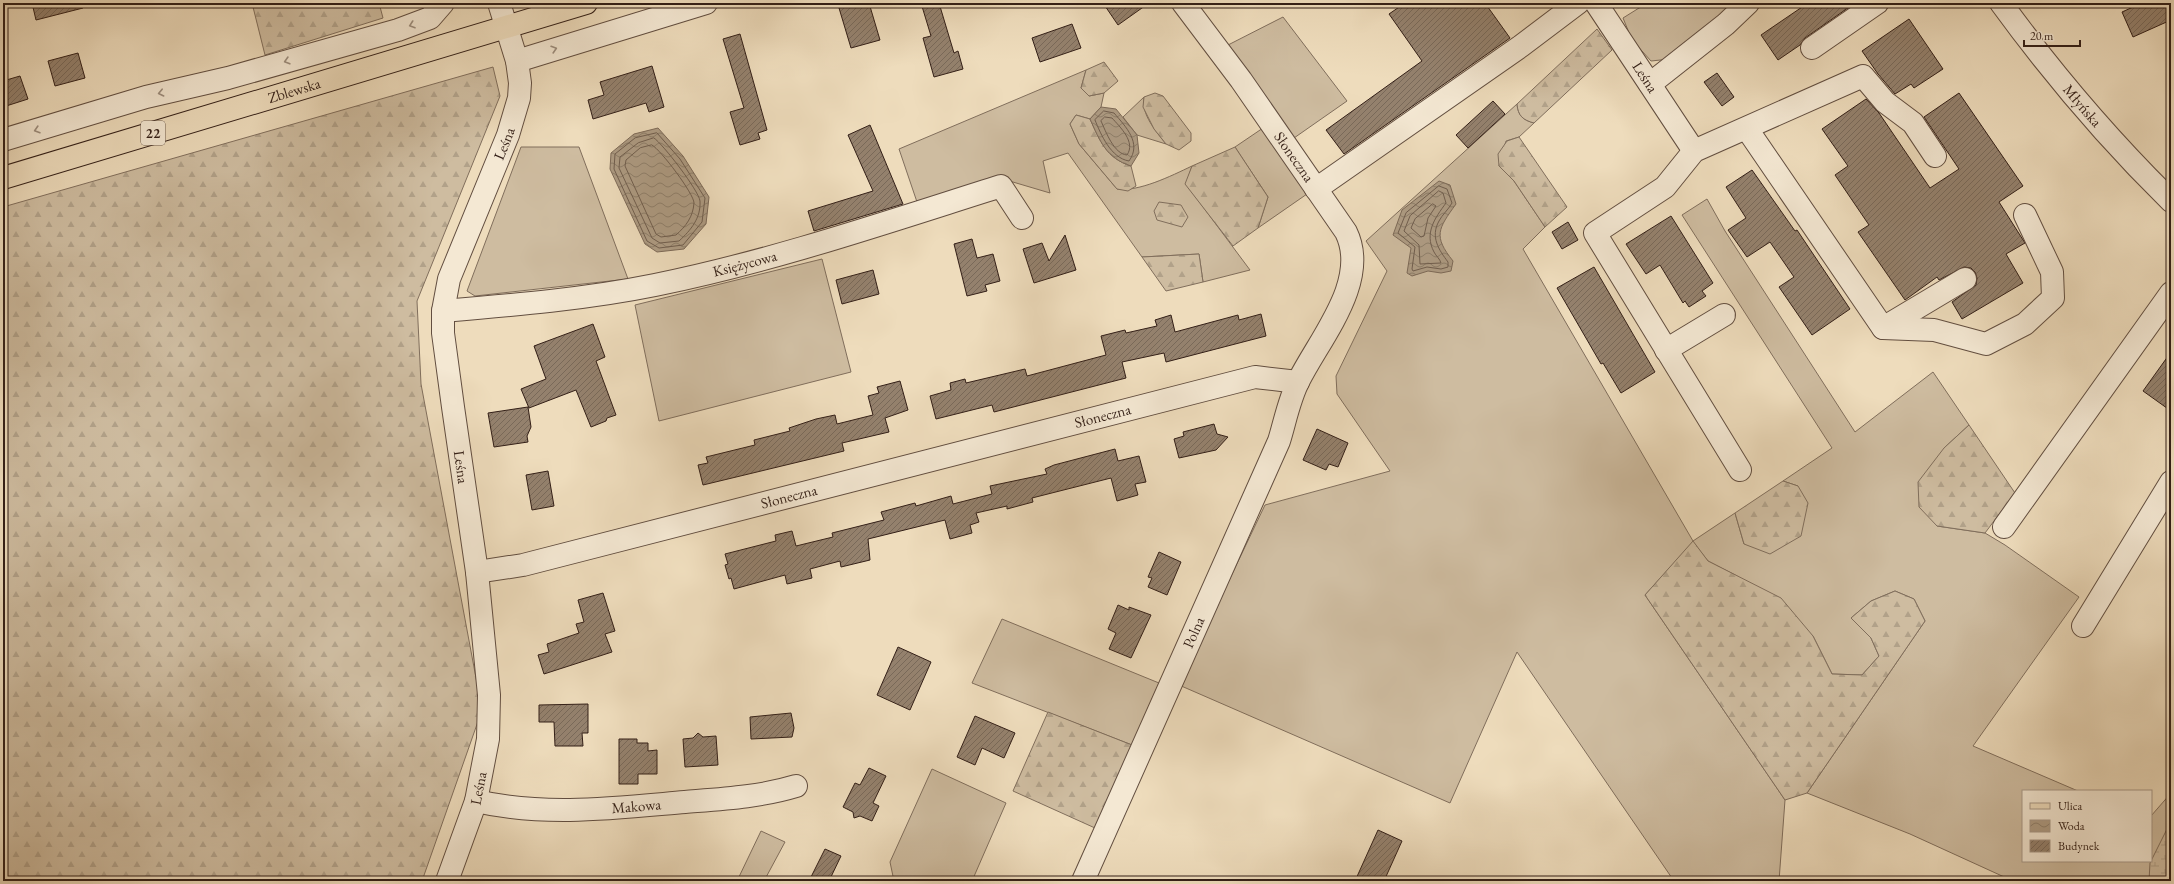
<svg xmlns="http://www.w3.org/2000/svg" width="2174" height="884" font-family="'EB Garamond',serif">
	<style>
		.grass { fill: #cebca0; stroke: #806e5c }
		.forest { fill: url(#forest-firs); stroke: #806e5c }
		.wetland { fill: url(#wetland-marsh); stroke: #806e5c }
		.water { fill: url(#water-waves); stroke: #7d6a58 }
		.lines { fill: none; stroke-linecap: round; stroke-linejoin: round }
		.shore { stroke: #705e4e; stroke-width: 1 }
		.building { fill: url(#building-hatch); stroke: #331f17 }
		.minor-casing { stroke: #624e40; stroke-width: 24 }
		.major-casing { stroke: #331f17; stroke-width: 24 }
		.minor { stroke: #f4e8d3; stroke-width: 22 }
		.major { stroke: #eedcbc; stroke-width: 22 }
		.oneway { stroke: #9d8e7e }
		.labels { text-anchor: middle; stroke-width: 3.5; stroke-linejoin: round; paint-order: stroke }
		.shield { fill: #f4e8d3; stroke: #6d5b4f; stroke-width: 1 }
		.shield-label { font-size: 14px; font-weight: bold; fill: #331f17 }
		.street-label { font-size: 15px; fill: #331f17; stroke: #f4e8d3 }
	</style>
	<defs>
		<pattern id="forest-firs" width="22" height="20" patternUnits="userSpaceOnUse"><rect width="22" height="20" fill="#cebca0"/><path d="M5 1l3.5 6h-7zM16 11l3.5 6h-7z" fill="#b1a189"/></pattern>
		<pattern id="wetland-marsh" width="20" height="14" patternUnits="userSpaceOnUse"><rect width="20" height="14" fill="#cebca0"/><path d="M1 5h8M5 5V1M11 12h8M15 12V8" fill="none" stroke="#b1a189"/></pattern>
		<pattern id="water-waves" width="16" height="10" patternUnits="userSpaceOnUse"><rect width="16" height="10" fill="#ae9c84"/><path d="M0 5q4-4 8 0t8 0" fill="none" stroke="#8e7f6b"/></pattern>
		<pattern id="building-hatch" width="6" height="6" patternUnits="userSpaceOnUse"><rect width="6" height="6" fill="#94816d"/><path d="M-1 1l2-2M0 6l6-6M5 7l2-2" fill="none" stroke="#796959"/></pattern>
	</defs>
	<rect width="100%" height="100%" fill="#eedcbc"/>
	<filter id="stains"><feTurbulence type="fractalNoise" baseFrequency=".005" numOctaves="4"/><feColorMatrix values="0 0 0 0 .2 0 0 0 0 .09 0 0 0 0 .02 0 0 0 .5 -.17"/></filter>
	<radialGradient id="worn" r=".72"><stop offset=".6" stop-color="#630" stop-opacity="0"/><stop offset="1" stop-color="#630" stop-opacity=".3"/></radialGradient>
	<!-- grass -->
	<g class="grass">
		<path d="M1647,3H1740L1670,59L1651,61L1632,40L1623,18Z"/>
		<path d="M1283,17L1347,101L1294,138L1228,45Z"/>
		<path d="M1086,70L1081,88L1089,96L1104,93L1101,107L1090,119L1076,115L1070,124L1079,144L1117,189C1139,192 1171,176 1192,166L1186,184L1250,270L1203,282L1199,254L1142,257L1068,153L1043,161L1050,193L996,177L917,202L899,149Z"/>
		<path d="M1144,97C1141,115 1156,131 1166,144L1137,135L1123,117Z"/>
		<path d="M1517,104C1518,116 1523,120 1534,123L1519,137L1506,141L1499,166L1514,181L1545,227L1523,249L1693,541L1735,513L1744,544L1798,486L1783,481L1832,448L1682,215L1707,199L1725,231L1855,432L1933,372L1969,425L1944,448L1937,526L1985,533L2005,545L2079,597L1973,746L2078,791H2023V861H2151V816L2171,793V881H2013L1910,834L1807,793L1925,621L1914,599L1895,591L1871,601L1851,618L1871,638L1879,656L1862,675L1832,674L1813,636L1737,576L1708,561L1693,542L1645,595L1785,800L1779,881H1674L1517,652L1450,803L1179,685L1265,505L1390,471L1337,394L1336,376L1387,271L1366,241Z"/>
		<path d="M1263,128L1307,194L1258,228L1268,197L1235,147Z"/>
		<path d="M521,147H579L628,279L475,296L467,291Z"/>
		<path d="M822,259L851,372L659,421L635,305Z"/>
		<path d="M1002,619L1159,683L1132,745L972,683Z"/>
		<path d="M932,769L1006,803L972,881H894L890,862Z"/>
		<path d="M761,831L785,842L764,881H737Z"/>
	</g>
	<!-- forest -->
	<g class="forest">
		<path d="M252,3H379L383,18L265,55Z"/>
		<path d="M1597,29L1612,50L1534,123C1523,120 1518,116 1517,104Z"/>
		<path d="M1104,62L1118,81L1104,93L1089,96L1081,88L1086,70Z"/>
		<path d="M493,67L500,96L417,301L421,384L482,710L422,881H3V207Z"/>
		<path d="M1155,93L1163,96L1191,133V141L1179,150L1166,144L1154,129L1143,107L1144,97Z"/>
		<path d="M1076,115L1090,119C1100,141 1106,158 1131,166L1136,186L1128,191L1117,189L1079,144L1070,124Z"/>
		<path d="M1519,137L1567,207L1545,227L1514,181L1499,166L1498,154L1507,141Z"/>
		<path d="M1235,147L1268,197L1258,228L1233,246L1185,184L1192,166Z"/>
		<path d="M1159,202L1181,205L1188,217L1182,227L1157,220L1154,211Z"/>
		<path d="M1199,254L1203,282L1166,291L1142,257Z"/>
		<path d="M1969,425L2015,493L1985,533L1937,526L1919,507L1918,482L1944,448Z"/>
		<path d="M1783,481L1798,486L1808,503L1801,536L1770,554L1744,544L1735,513Z"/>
		<path d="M1693,541L1708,561L1781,598L1813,636L1832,674L1862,675L1879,656L1871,638L1851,618L1871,601L1895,591L1914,599L1925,621L1807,793L1785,800L1645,595Z"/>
		<path d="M1048,712L1132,745L1095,828L1013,791Z"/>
	</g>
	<!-- wetland -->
	<path class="wetland" d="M2171,821V881H2149L2150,863Z"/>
	<!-- water -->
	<g class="water">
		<path d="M1101,107L1116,109L1137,135L1139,153L1131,166C1106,158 1100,141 1090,119Z"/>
		<path d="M658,128L683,156L709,197L706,224L684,249L657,252L645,244L610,169L611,153L634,134Z"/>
		<path d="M1439,181L1450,185L1456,204C1438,229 1433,236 1453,261L1451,271L1441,273L1428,271L1412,276L1407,273L1411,248L1393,235L1402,210Z"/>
	</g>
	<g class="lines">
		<!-- shore -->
		<g class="shore">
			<path d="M1104,111L1114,113C1126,127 1142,143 1129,161C1111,158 1101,135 1095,120Z"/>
			<path d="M1105,117L1112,118C1120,127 1136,142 1127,155C1114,154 1106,132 1101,121Z"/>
			<path d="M657,133L680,159L705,198L702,222L683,245L659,248L647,241L614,169L615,154L635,138Z"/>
			<path d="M654,138C663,144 699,191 700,201C701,218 691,230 679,241L660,243L652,238L619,168L620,157L638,143Z"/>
			<path d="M652,145C661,150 694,194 694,203C693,217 686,226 676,235L661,237L656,234L625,166L626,160L640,148Z"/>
			<path d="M1439,186L1447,189L1452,203C1448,210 1442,215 1439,221C1430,237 1439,250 1448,262V267L1441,269L1427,267L1413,271L1412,269L1415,247L1398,233L1406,213Z"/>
			<path d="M1439,191L1443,193L1446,203C1435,218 1424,233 1434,252C1436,256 1440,259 1441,263L1420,264L1419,245L1404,231L1410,216Z"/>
			<path d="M1433,204L1436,206L1428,218L1424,236L1421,237L1411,228L1415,219Z"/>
		</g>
	</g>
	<!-- building -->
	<g class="building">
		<path d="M32,3H82L83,8L36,20Z"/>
		<path d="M854,3H869L880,40L851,48L839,8Z"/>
		<path d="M921,3H939L954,53L958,51L963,69L934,77L923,38L931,36Z"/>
		<path d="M1103,3H1149L1118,25Z"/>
		<path d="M1405,3H1485L1510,38L1344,154L1326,130L1422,61L1389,14Z"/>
		<path d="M1808,3H1855L1805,38L1800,45L1778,60L1761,35Z"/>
		<path d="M2142,3H2171V20L2133,37L2122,12Z"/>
		<path d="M1909,19L1943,69L1914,88L1911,84L1895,94L1878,74L1862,51Z"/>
		<path d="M1072,24L1081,48L1040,62L1032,38Z"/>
		<path d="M740,34L767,130L758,133L760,139L740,145L730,112L744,108L723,39Z"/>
		<path d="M78,53L85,78L55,86L48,61Z"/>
		<path d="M652,66L664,107L649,112L646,103L593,119L588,100L604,95L600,82Z"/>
		<path d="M1717,73L1734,97L1722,106L1704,82Z"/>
		<path d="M20,76L28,99L3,107V81Z"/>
		<path d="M1959,93L2023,186L1999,202L2025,243L2006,254L2023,283L1962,319L1952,302L1976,285L1977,278L1975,272L1971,268L1964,267L1939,280L1937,277L1905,300L1858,232L1869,225L1835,175L1848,166L1822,129L1866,99L1879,113L1930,188L1959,169L1924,117Z"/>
		<path d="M1493,101L1505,114L1468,148L1456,135Z"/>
		<path d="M870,125L903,204L814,231L808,211L873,191L848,135Z"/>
		<path d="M1752,170L1795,231L1797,230L1850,309L1812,335L1779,287L1794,277L1770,242L1747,257L1728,230L1746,218L1726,187Z"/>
		<path d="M1671,216L1713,283L1702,291L1706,296L1689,307L1685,301L1683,303L1660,265L1646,274L1626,244Z"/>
		<path d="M1568,222L1578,240L1562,249L1552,232Z"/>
		<path d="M1065,235L1076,270L1034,283L1023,249L1042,243L1049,261Z"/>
		<path d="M972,239L977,258L993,254L1000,281L985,285L987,291L967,296L954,244Z"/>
		<path d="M1594,267L1655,372L1621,393L1603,363L1601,364L1557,288Z"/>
		<path d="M873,270L879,294L842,304L836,280Z"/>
		<path d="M1261,314L1266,336L1166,362L1164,353L1122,362L1126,378L994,412L992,405L936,419L930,396L951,390L950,383L965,379L966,383L1025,369L1027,376L1106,355L1101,336L1125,330L1126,333L1157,326L1155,320L1171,315L1175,332L1238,315L1239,320Z"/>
		<path d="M593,324L605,357L596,361L616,415L607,418L606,421L591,427L576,390L529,408L521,389L546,379L534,346Z"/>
		<path d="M2171,352V411L2143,391Z"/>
		<path d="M900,381L908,410L885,418L889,432L842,443L844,451L703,485L698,465L708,463L706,457L755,445L754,440L790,431L789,428L816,419L835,415L837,424L873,415L868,396L879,393L877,387Z"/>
		<path d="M528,407L531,427L527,436L528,442L494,447L488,413Z"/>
		<path d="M1214,424L1217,434L1228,437L1216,450L1179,458L1174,439L1184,436L1183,432Z"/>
		<path d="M1317,429L1348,443L1338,467L1329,464L1326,470L1303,460Z"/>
		<path d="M1115,449L1118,461L1139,456L1146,482L1135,484L1138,495L1117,501L1111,478L1032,498L1033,502L1007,509V506L976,513L979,522L970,525L972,533L950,539L945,520L868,539L870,560L841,567L840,561L810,569L812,578L787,584L785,575L734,589L731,578L729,579L725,565L728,564L725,554L776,541L775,535L792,531L796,546L833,537L832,533L884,520L881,512L915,503L916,506L951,496L953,504L992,494L990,486L1047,474L1045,469L1054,465Z"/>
		<path d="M548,471L554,506L532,510L526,475Z"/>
		<path d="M1159,552L1181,562L1167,595L1148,587L1152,578L1148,577Z"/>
		<path d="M603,593L615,631L605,634L612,652L544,674L538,655L549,652L547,644L579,633L576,624L584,622L578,600Z"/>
		<path d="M1118,605L1129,610V607L1151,615L1131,658L1109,649L1116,633L1108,629Z"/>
		<path d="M898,647L931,662L910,710L877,695Z"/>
		<path d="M588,704V733H582L583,746H555L554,722H539V705Z"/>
		<path d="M791,713L794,728L792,737L751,739L750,717Z"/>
		<path d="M975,716L1015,733L1004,758L982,748L975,765L957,757Z"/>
		<path d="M698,733L703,737L716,736L718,765L685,767L683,739L693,738Z"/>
		<path d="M619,739H637V743H648V751L657,750V774H638V784H619Z"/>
		<path d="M869,768L886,776L873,803L879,806L872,821L860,816L854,818L853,812L843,807L855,783L860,785Z"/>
		<path d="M1378,830L1402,841L1384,881H1355Z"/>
		<path d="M825,849L841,856L829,881H809Z"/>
	</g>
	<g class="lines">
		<!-- minor casing -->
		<g class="minor-casing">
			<g id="minor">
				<path id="s1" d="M1596,3L1694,151"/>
				<path id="s2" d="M2001,3C2052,73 2109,140 2171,201"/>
				<path d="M1812,48L1877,3"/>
				<path d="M517,61L706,3"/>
				<path d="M1650,84L1726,24L1748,3"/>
				<path d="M1747,129L1883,328L1965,279"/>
				<path d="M3,140L146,97L228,78L398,30L430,18L443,3"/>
				<path d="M1316,189L1521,46L1578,3"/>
				<path id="s3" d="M443,311C514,305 586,299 655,285C773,261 887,222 1001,186L1022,218"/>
				<path d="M1883,328L1934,330L1986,344L2025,324L2053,298L2052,272L2025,215"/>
				<path d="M1666,350L1724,315"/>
				<path d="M1740,470L1595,233L1665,187L1694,151L1863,76L1885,102L1913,123L1935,156"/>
				<path d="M2004,527L2171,293"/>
				<path id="s4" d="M477,572L523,565L1255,377L1298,382"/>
				<path d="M2083,626L2171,482"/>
				<path id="s5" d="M476,801C545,817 616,808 685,802C722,799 760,797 796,786"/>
				<path id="s6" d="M447,881L476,801L488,739L489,695L477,572L453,407L443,333V311L449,279L508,135L519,98L520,83L517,61L499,3"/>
				<path id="s7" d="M1083,881L1279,441C1285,422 1289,399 1299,380C1320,338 1370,281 1346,232L1241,80L1183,3"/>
			</g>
		</g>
		<!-- major casing -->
		<g class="major-casing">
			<g id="major">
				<path id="s8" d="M3,178L586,3"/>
			</g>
		</g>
		<!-- minor -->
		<use href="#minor" class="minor"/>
		<!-- major -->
		<use href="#major" class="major"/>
	</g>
	<!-- one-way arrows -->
	<defs><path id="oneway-chevron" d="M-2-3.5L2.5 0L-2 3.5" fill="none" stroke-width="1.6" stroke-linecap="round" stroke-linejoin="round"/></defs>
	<g class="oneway">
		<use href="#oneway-chevron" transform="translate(412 25) rotate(161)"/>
		<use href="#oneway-chevron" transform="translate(554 49) rotate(-17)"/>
		<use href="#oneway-chevron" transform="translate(287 61) rotate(164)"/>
		<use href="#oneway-chevron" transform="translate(161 93) rotate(167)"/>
		<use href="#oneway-chevron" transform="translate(37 130) rotate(163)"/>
	</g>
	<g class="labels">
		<!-- shield labels -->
		<rect class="shield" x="141" y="121" width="24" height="24" rx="3"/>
		<g class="shield-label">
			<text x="153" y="138">22</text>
		</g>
		<!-- street labels -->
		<g class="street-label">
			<text dy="5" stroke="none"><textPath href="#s1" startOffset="89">Leśna</textPath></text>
			<text dy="5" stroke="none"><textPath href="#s8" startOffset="304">Zblewska</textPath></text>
			<text dy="5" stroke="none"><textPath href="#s2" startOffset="131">Młyńska</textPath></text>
			<text dy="5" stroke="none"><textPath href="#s6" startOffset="758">Leśna</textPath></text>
			<text transform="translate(1294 157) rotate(55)" y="5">Słoneczna</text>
			<text dy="5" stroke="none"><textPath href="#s3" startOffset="306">Księżycowa</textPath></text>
			<text dy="5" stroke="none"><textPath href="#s4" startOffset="645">Słoneczna</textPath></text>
			<text transform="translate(461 467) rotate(82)" y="5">Leśna</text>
			<text dy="5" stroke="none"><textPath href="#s4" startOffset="321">Słoneczna</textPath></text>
			<text dy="5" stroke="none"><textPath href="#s7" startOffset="272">Polna</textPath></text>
			<text dy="5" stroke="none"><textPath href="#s6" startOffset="98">Leśna</textPath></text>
			<text dy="5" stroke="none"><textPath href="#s5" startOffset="161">Makowa</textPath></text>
		</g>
	</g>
	<!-- margin -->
	<rect width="2174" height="884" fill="none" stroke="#eedcbc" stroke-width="16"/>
	<rect x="4" y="4" width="2166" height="876" fill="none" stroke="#331f17" stroke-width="2"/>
	<rect x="8" y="8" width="2158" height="868" fill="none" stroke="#331f17"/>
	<!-- legend -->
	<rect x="2022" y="790" width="130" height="72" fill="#f4e8d3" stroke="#a79888"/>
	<rect x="2030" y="803" width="20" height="6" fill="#eedcbc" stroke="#a79888"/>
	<text x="2058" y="810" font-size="12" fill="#331f17">Ulica</text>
	<rect x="2030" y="820" width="20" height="12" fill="url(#water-waves)" stroke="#a79888"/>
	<text x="2058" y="830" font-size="12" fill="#331f17">Woda</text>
	<rect x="2030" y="840" width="20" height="12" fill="url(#building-hatch)" stroke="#a79888"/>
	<text x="2058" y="850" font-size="12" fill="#331f17">Budynek</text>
	<!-- scale -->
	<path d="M2024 40v6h56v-6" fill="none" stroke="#331f17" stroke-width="2"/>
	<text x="2030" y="40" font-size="12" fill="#331f17" stroke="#f4e8d3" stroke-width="3" paint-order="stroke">20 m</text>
	<rect width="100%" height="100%" filter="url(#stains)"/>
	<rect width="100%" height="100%" fill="url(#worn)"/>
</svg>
